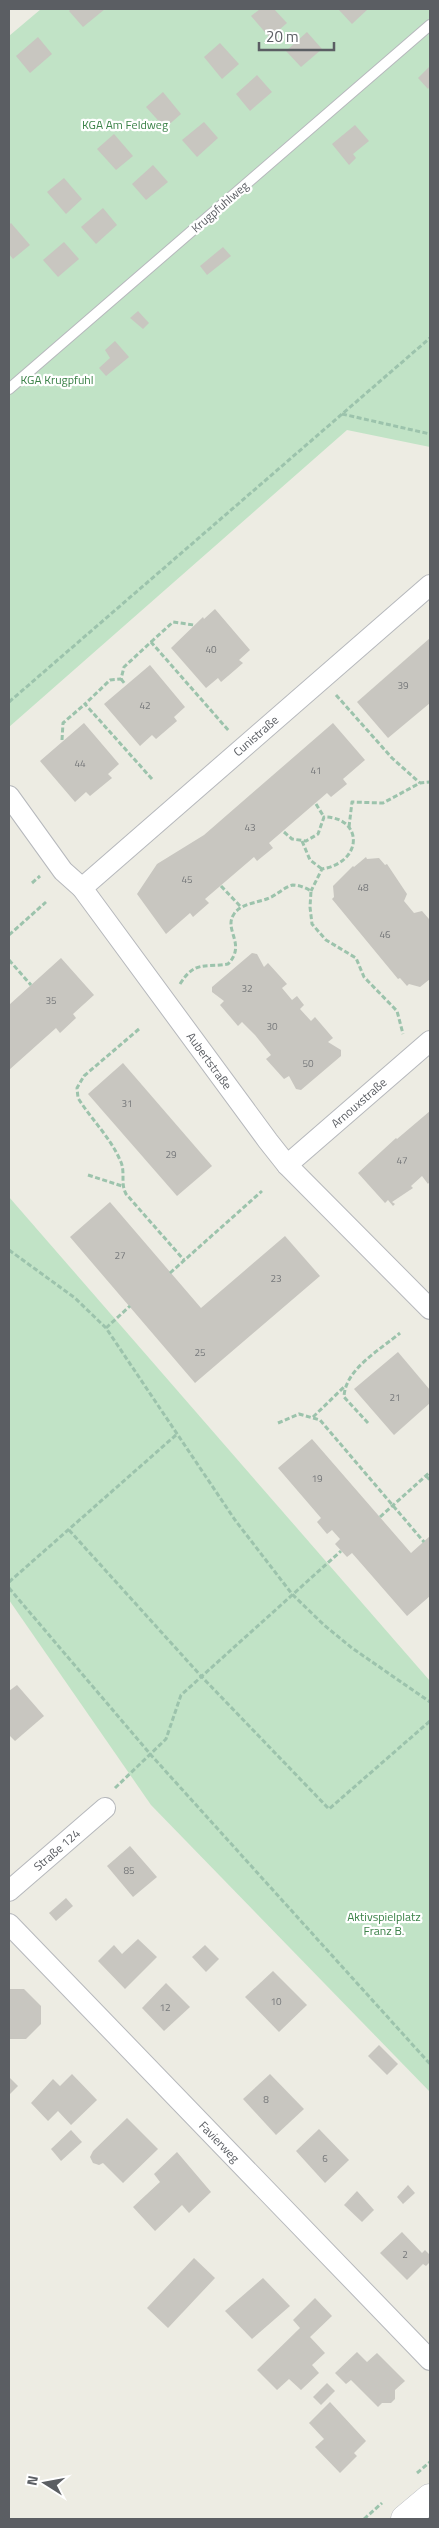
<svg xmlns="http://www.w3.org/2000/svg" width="439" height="2528" font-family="'Titillium Web',sans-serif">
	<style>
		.green { fill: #c1e3c6 }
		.building { fill: #c8c6c0 }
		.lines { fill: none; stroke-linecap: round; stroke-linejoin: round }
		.lane-casing { stroke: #b6b8bc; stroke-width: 12 }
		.street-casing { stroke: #b6b8bc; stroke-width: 22 }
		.secondary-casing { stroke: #b7b9be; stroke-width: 29 }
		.path { stroke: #9cc3ac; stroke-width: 3; stroke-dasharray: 5 2.5; stroke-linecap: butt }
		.lane { stroke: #fff; stroke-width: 10 }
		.street { stroke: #fff; stroke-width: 20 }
		.secondary { stroke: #fff; stroke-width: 28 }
		.labels { text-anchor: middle; stroke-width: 4.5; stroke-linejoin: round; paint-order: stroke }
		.number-label { font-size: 10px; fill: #76787a }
		.park-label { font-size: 12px; fill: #3b8248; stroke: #fff }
		.street-label { font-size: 12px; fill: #5b5e63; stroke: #fff }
	</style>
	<rect width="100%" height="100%" fill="#edece3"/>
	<!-- green -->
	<g class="green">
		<path d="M41,9H430V447L347,430L9,727V36Z"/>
		<path d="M9,1197L430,1681V2092L151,1805L9,1600Z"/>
	</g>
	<!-- building -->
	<g class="building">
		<path d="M71,9H105L83,27L69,11Z"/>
		<path d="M260,9H274L287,23L270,38L251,16Z"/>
		<path d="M338,9H368L352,24Z"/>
		<path d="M307,32L322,49L301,67L286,51Z"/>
		<path d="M38,37L52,54L30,73L16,56Z"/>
		<path d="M220,43L239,64L222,79L204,57Z"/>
		<path d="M430,66V86L428,89L418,78Z"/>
		<path d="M257,75L272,92L250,111L236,94Z"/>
		<path d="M163,92L181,114L165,128L146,107Z"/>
		<path d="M204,122L218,138L197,157L182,140Z"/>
		<path d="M355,125L369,141L353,154L356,158L349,165L332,144Z"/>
		<path d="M114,134L133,156L116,170L97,149Z"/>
		<path d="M153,165L168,182L146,200L132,184Z"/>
		<path d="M64,178L82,199L66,214L47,192Z"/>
		<path d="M103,208L117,225L96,244L81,227Z"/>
		<path d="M11,223L30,245L13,259L9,254V225Z"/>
		<path d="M64,242L79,259L58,277L43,260Z"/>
		<path d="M223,247L231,256L207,275L200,266Z"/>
		<path d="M138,311L149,323L143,329L130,318Z"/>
		<path d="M115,341L129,357L106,376L99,368L110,358L105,350Z"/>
		<path d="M215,609L250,650L239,660L243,663L235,670L221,682L218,678L206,688L171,648L203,617L204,619Z"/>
		<path d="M430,638V703L388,738L357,702Z"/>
		<path d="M150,665L185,707L174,717L177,721L156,739L152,735L140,746L104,704Z"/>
		<path d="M84,723L119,764L108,774L112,778L90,796L86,792L75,802L40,761Z"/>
		<path d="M333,723L365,760L343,779L347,784L331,797L327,793L269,843L273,848L257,861L254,857L205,899L209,903L193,917L190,913L166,934L137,894L157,864L204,835Z"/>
		<path d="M366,857L367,859L379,858L385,865L387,864L407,894L404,901L414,913L422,911L429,919L430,918V979L420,987L409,984L407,986L400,978L398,979L332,899L334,897L333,886L353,866L354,867Z"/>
		<path d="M252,953L257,954L264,967L268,963L287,984L282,988L292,1000L297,996L304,1005L300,1009L311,1021L315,1017L333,1038L328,1042L341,1050V1056L301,1090L296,1089L289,1076L284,1079L266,1059L271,1055L255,1035L242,1022L238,1026L220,1005L224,1001L212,992V987Z"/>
		<path d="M61,958L94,995L73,1014L76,1018L60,1033L56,1028L9,1070V1005Z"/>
		<path d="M123,1063L212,1166L177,1196L88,1094Z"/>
		<path d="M430,1111V1181L428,1184L422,1176L411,1186L413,1188L392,1202L395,1204L393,1206L388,1200L385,1203L358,1173L396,1138L397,1139Z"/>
		<path d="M110,1202L201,1308L285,1236L320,1276L195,1383L70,1237Z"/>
		<path d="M398,1352L430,1390V1403L394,1435L354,1389Z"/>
		<path d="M312,1439L411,1553L430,1536V1596L407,1616L352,1553L347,1557L335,1544L340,1539L332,1530L327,1534L317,1522L321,1518L278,1468Z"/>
		<path d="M17,1685L44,1716L15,1741L9,1735V1691Z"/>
		<path d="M130,1846L157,1877L133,1897L107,1866Z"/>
		<path d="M66,1898L73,1906L56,1921L49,1913Z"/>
		<path d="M138,1939L157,1957L125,1989L98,1961L114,1945L122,1954Z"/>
		<path d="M205,1945L219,1959L206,1972L192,1957Z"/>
		<path d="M273,1971L307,2005L279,2032L245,1997Z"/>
		<path d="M166,1983L190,2007L164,2031L142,2008Z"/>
		<path d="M9,1989H24L41,2006V2024L26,2039H9Z"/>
		<path d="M379,2045L398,2064L387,2075L368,2056Z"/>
		<path d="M72,2074L97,2100L71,2125L58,2111L48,2121L31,2103L53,2079L60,2086Z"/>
		<path d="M270,2074L304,2109L276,2135L243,2099Z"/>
		<path d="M10,2078L18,2086L10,2094L9,2092Z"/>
		<path d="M127,2118L158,2149L123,2183L103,2163L99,2165L93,2163L90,2157L93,2151Z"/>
		<path d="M319,2129L349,2160L325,2183L296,2151Z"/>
		<path d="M71,2130L82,2142L61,2161L51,2149Z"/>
		<path d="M177,2152L211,2192L189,2213L182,2205L155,2231L133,2207L160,2182L154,2174Z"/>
		<path d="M408,2185L415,2193L403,2204L397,2197Z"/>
		<path d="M357,2191L374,2210L362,2222L344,2205Z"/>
		<path d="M402,2232L422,2253L425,2250L430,2255V2262L426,2266L423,2264L407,2280L380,2253Z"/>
		<path d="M194,2258L215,2278L168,2328L147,2308Z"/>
		<path d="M263,2278L290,2306L252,2339L225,2311Z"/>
		<path d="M315,2298L332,2316L310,2337L325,2353L312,2365L319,2373L301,2390L289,2379L277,2390L257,2370L300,2328L293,2320Z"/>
		<path d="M357,2352L367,2362L377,2353L405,2381L395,2390V2399L391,2403H382L378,2407L351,2380L346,2384L335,2373Z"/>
		<path d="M327,2383L335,2391L321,2405L313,2397Z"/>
		<path d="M330,2402L366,2441L354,2453L357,2456L340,2473L315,2447L324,2439L309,2423Z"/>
	</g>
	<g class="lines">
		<!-- lane casing -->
		<g class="lane-casing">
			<path id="lane" d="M9,389L430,25"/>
		</g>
		<!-- street casing -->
		<g class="street-casing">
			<g id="street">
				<path d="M9,796L63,871L82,888L268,1141L287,1165L430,1309"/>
				<path d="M82,888L430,585"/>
				<path d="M287,1165L430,1041"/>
				<path d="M9,1891L105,1808"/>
				<path d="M9,1924L430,2360"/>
			</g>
		</g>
		<!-- secondary casing -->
		<g class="secondary-casing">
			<path id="secondary" d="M405,2519L430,2498"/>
		</g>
		<!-- path -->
		<g class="path">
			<path d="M342,414L430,434"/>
			<path d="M151,642L173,622L194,625"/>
			<path d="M121,679L125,684"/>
			<path d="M336,695L392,758L420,783"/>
			<path d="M9,702L430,338"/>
			<path d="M62,740L63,723L85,704"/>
			<path d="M152,779L85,704L110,680L121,679L124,667L151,642L229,731"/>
			<path d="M316,804L324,817"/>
			<path d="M349,827L352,802L383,803L420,783L430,782"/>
			<path d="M284,832L292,839L306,841L318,834L324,817C363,817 364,862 322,869L311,891"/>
			<path d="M302,841L310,860L322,869"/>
			<path d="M32,883L40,876"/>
			<path d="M221,886L241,907"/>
			<path d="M9,935L46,902"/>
			<path d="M9,960L31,985"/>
			<path d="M180,984C195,960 205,968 228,964C247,944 223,930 234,914C241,903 258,903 269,898C277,895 284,887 293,885C299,885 306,888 311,891L310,907L312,924L326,940L356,958L364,977L397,1011L403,1034"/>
			<path d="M139,1029L84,1076L77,1088L78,1098C91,1119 110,1137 120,1160C126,1171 120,1183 126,1194L184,1260"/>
			<path d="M88,1175L122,1186"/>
			<path d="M9,1250L75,1298L106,1328L235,1520L292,1594L324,1625L352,1648L430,1702"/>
			<path d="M170,1273L262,1191"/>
			<path d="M106,1328L130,1306"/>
			<path d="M313,1417L344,1387"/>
			<path d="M278,1423L299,1414L320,1420L424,1542"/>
			<path d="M368,1423L344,1397C345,1369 380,1350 400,1333"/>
			<path d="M426,1476L430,1480"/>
			<path d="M380,1517L430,1472"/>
			<path d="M69,1530L201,1676L329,1809L430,1721"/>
			<path d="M9,1582L176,1435"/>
			<path d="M9,1588L151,1755L430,2064"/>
			<path d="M115,1788L166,1739L181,1695L341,1551"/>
			<path d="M417,2473L430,2462"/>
			<path d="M364,2519L382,2503"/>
		</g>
		<!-- lane -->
		<use href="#lane" class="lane"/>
		<!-- street -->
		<use href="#street" class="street"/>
		<!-- secondary -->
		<use href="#secondary" class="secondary"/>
	</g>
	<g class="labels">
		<!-- number labels -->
		<g class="number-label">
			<text x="211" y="653">40</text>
			<text x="403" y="689">39</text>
			<text x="145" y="709">42</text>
			<text x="80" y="767">44</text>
			<text x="316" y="774">41</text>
			<text x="250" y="831">43</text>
			<text x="187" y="883">45</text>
			<text x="363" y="891">48</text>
			<text x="385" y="938">46</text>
			<text x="247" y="992">32</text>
			<text x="51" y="1004">35</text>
			<text x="272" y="1030">30</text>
			<text x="308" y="1067">50</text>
			<text x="127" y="1107">31</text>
			<text x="171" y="1158">29</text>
			<text x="402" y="1164">47</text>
			<text x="120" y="1259">27</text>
			<text x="276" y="1282">23</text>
			<text x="200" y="1356">25</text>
			<text x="395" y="1401">21</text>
			<text x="317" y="1482">19</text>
			<text x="129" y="1874">85</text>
			<text x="276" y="2005">10</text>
			<text x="165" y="2011">12</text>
			<text x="266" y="2103">8</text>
			<text x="325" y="2162">6</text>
			<text x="405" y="2258">2</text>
		</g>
		<!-- park labels -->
		<g class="park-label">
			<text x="125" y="129">KGA Am Feldweg</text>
			<text x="57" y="384">KGA Krugpfuhl</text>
			<text x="384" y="1921">Aktivspielplatz<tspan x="384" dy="14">Franz B.</tspan></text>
		</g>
		<!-- street labels -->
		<g class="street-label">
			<text transform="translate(220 207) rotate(-41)" y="4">Krugpfuhlweg</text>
			<text transform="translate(256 736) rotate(-41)" y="4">Cunistraße</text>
			<text transform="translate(209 1061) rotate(54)" y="4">Aubertstraße</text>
			<text transform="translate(359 1103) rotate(-41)" y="4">Arnouxstraße</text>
			<text transform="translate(57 1850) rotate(-41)" y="4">Straße 124</text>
			<text transform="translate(219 2142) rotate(46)" y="4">Favierweg</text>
		</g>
	</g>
	<!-- border -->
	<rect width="439" height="2528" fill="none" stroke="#5b5e63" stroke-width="20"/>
	<!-- north arrow -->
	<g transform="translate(45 2483) rotate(281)" stroke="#ffffff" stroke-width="4" paint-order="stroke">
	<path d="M0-4L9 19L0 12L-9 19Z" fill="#5b5e63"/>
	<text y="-8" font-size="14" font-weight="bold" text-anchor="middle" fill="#5b5e63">N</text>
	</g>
	<!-- scale -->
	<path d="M259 42v8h75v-8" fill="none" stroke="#5b5e63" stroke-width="2.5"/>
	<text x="266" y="42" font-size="15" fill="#5b5e63" stroke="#ffffff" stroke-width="4" paint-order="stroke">20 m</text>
</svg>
